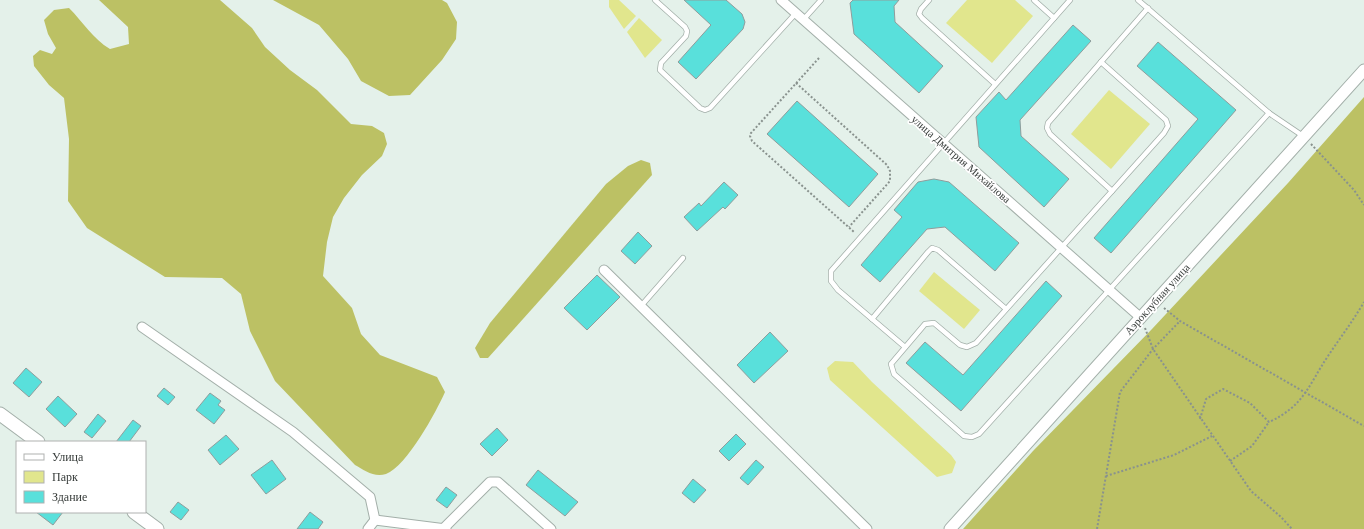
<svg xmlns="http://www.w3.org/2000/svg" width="1364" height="529" font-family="Georgia,serif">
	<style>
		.green { fill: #e1e68d }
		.forest { fill: #bcc164 }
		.building { fill: #59e0db; stroke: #8f9d9c }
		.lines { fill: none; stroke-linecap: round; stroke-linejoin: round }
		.service-casing { stroke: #a3afa9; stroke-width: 6 }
		.minor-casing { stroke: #a3afa9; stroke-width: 11 }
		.tertiary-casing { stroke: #a3afa9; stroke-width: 13 }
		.secondary-casing { stroke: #a3afa9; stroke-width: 15 }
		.path { stroke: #89928e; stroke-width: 2; stroke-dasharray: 2 2; stroke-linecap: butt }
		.service { stroke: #fff; stroke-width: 4.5 }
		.minor { stroke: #fff; stroke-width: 9 }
		.tertiary { stroke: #fff; stroke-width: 11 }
		.secondary { stroke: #fff; stroke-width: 13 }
		.labels { text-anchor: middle; stroke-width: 3.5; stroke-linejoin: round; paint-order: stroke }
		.street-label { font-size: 11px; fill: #373c3a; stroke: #fff }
	</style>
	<rect width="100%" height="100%" fill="#e4f1ea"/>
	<!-- green -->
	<g class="green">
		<path d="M609,0H619L636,16L624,29L609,7Z"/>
		<path d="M967,0H1015L1033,16L992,63L946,23Z"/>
		<path d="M639,18L662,40L645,58L627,32Z"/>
		<path d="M1109,90L1150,124L1111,169L1071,134Z"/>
		<path d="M934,272L980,310L964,329L919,291Z"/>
		<path d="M835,361L853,362L872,382L951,455L956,462L952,473L937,477L830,380L827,368Z"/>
	</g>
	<!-- forest -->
	<g class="forest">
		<path d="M99,0H220L252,28L265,47L290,70L317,90L351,124L372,126L384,133L387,144L382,156L362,175L344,198L333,217L327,242L323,276L352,308L361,334L380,355L437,377L445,392C436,412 407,466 386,474C374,478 364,470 355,465L275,381L250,331L241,294L222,278L165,277L87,228L68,201L69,139L64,98L49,85L34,66L33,56L40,50L52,54L56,48L48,34L44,20L54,10L69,8C83,22 93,39 110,49L129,44L128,27Z"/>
		<path d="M273,0H442L447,3L457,22L456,39L442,60L410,95L389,96L361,81L348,59L319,25Z"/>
		<path d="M1364,97V529H963L1033,451L1152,329L1288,183Z"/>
		<path d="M641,160L650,163L652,175L488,358H480L475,348L490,323L606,184L628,166Z"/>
	</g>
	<!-- building -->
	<g class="building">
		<path d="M684,0H726L742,14L745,22L743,29L696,79L678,62L711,25Z"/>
		<path d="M853,0H899L894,6L895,22L943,66L919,93L854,34L850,3Z"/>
		<path d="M1073,25L1091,41L1020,120L1021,136L1069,179L1044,207L979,147L976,117L999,92L1006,100Z"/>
		<path d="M1158,42L1236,110L1111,253L1094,238L1198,119L1137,66Z"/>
		<path d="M797,101L878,174L849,207L767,134Z"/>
		<path d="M934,179L949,182L1019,243L995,271L945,227L927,229L880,282L861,265L902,217L894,210L918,182Z"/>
		<path d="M724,182L738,195L725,209L723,207L697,231L684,217L699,203L701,206Z"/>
		<path d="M638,232L652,246L635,264L621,251Z"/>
		<path d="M597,275L620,297L587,330L564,308Z"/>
		<path d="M1046,281L1062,296L961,411L906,363L925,342L963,375Z"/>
		<path d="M770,332L788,351L754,383L737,365Z"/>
		<path d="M26,368L42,382L29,397L13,383Z"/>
		<path d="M164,388L175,397L168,405L157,396Z"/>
		<path d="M210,393L221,401L218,405L225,410L214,424L196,410Z"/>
		<path d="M58,396L77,414L65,427L46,409Z"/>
		<path d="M98,414L106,421L92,438L84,432Z"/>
		<path d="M133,420L141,426L129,442H116Z"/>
		<path d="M497,428L508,440L492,456L480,444Z"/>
		<path d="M736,434L746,444L729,461L719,451Z"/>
		<path d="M226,435L239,449L220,465L208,450Z"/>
		<path d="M272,460L286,479L266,494L251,475Z"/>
		<path d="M756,460L764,467L748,485L740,478Z"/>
		<path d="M538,470L578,502L565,516L526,485Z"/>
		<path d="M693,479L706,490L694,503L682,493Z"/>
		<path d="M446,487L457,495L447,508L436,500Z"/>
		<path d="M178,502L189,510L181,520L170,512Z"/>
		<path d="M36,512H63L53,525Z"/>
		<path d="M310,512L323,522L318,529H297Z"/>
	</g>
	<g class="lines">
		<!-- service casing -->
		<g class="service-casing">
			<g id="service">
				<path d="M655,0L685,27L687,31L686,36L661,63L660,70L700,108L705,110L710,108L796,13"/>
				<path d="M929,0L921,9L919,14L922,18L995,84"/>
				<path d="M1034,0L1054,18"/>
				<path d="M1138,0L1269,113L1303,136"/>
				<path d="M1148,8L1101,62L1166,120L1168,126L1164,133L976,343L967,347L960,345L934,323L925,324L891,364L894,374L964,436L972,437L979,434L1269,113"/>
				<path d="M803,20L821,0"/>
				<path d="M1101,62L1048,123L1047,128L1050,134L1112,191"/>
				<path d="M641,306L683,258"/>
				<path d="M872,319L928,252L932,248L938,250L1006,309"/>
				<path d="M905,347L838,290L831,281V271L1070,0"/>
			</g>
		</g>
		<!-- minor casing -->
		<g class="minor-casing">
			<g id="minor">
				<path d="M781,0L1141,318"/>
				<path d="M604,270L867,529"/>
				<path d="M142,327L293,432L370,497L375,520"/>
				<path d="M375,520L446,529"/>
				<path d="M444,528L490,482H498L551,529"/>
				<path d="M368,529L375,520"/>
			</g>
		</g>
		<!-- tertiary casing -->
		<g class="tertiary-casing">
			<path id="tertiary" d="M950,529L1364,70"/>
		</g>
		<!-- secondary casing -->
		<g class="secondary-casing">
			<g id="secondary">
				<path d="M0,414L38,442"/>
				<path d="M134,512L157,529"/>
			</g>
		</g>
		<!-- path -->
		<g class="path">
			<path d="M819,58L751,133L750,136L752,141L854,232"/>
			<path d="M796,83L887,165L890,171V181L849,227"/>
			<path d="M1311,144L1354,190L1364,205"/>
			<path d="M1164,308L1180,321L1364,426"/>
			<path d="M1145,328L1153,349L1251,491L1281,517L1292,529"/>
			<path d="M1200,419L1206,399L1223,389L1250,403L1269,422C1304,406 1308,386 1328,356C1340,338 1353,321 1364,302"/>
			<path d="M1230,461L1252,446L1269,422"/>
			<path d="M1106,476L1174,455L1212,436"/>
			<path d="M1097,529L1120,392L1153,349L1180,321"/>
		</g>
		<!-- service -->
		<use href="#service" class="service"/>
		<!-- minor -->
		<use href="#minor" class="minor"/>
		<!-- tertiary -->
		<use href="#tertiary" class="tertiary"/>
		<!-- secondary -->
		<use href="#secondary" class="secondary"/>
	</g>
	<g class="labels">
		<!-- street labels -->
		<g class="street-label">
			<text transform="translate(961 159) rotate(41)" y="4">улица Дмитрия Михайлова</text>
			<text transform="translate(1157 299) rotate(-48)" y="4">Аэроклубная улица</text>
		</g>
	</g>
	<!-- legend -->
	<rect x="16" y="441" width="130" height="72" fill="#ffffff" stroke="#afb1b0"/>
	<rect x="24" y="454" width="20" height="6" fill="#ffffff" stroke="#afb1b0"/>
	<text x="52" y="461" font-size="12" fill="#373c3a">Улица</text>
	<rect x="24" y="471" width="20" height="12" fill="#e1e68d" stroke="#afb1b0"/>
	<text x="52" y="481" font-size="12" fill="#373c3a">Парк</text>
	<rect x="24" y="491" width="20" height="12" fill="#59e0db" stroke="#afb1b0"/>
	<text x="52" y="501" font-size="12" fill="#373c3a">Здание</text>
</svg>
